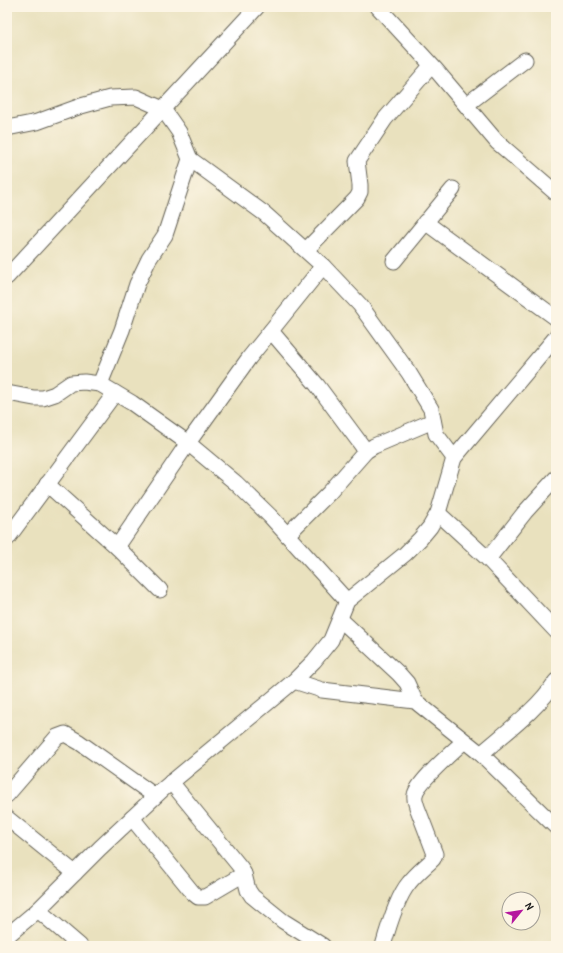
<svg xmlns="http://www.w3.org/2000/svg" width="563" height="953" font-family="'Patrick Hand',sans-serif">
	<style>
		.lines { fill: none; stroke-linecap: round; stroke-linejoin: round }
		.street-casing { stroke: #646155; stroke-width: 17 }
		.street { stroke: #fff; stroke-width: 15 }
	</style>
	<rect width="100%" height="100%" fill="#fcf5e5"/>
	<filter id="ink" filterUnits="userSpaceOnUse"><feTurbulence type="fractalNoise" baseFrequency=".025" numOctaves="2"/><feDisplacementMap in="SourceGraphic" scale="8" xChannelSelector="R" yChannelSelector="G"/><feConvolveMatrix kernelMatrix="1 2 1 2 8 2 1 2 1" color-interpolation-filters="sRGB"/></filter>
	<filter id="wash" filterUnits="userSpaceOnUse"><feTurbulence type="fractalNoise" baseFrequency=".012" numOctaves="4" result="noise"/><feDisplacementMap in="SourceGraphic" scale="16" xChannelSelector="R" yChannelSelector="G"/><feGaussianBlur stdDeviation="0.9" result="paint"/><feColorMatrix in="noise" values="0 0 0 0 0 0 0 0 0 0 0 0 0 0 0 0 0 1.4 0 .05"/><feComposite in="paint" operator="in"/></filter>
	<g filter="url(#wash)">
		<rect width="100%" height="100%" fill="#e9e1be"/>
	</g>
	<g filter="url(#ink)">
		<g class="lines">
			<!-- street casing -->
			<g class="street-casing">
				<g id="street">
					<path d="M378,7L436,70L497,142L556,193"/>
					<path d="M466,105L525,60"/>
					<path d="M7,128L37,122L81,106L110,98L136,97L163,109L179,132L190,159L165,235L149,259L137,284L122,330L100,384"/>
					<path d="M190,159L265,214L323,266L360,305L409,373L431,409L436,434L454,458"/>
					<path d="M425,222L556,318"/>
					<path d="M306,250L357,198L360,192V185L357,161L385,119L431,66"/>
					<path d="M394,261L453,189"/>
					<path d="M7,277L257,7"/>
					<path d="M271,331L317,385L366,451"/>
					<path d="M7,393L34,398H43L55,394L71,383L84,382L100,384L132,403L188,443L236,483L270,516L347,601"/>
					<path d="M47,484L117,547L160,590"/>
					<path d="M438,513L488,559L556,631"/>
					<path d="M287,535L329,493L366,451L374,446L433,421"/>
					<path d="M7,539L115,393"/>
					<path d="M117,547L188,443L249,358L323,266"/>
					<path d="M488,559L525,512L556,478"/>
					<path d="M340,619L399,674L407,683L415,701"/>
					<path d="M294,681L322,690L415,701L481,754L556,827"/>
					<path d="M481,754C506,732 538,709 556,681"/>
					<path d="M171,782L241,868L244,874L248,890L252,896L283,921L323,946"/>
					<path d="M7,795L57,737L65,734L79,742L155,796"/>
					<path d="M7,818L75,873"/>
					<path d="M132,818L193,893L198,897H205L244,874"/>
					<path d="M38,910L80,946"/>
					<path d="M7,936L38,910L100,848L162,790L294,681L314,661L331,640L347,601L405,554L420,539L430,527L438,513L454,458L556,337"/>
					<path d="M383,946C388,928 397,897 409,883C416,874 425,867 433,859L435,854L417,807C416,803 414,799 415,795C417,782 454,751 464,741"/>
				</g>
			</g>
			<!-- street -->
			<use href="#street" class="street"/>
		</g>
	</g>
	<!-- margin -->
	<rect width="563" height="953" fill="none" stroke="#fcf5e5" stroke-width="24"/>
	<!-- north arrow -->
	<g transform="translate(521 911) rotate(60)"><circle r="19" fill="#fcf5e5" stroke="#a29e95"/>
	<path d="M0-3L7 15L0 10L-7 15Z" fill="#b5179e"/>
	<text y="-6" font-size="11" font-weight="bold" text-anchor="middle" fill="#1c1c1c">N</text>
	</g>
</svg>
